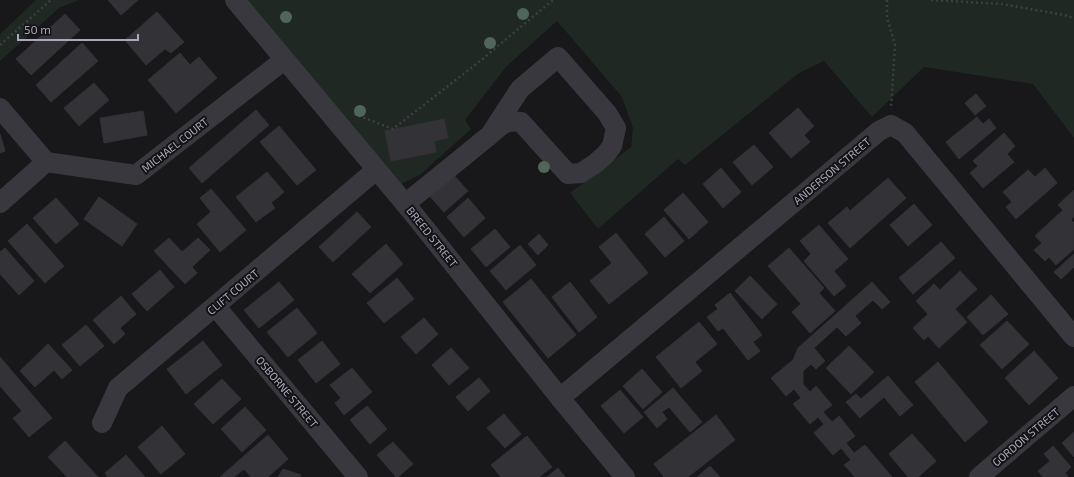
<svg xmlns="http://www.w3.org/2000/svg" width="1074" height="477" font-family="'Exo 2',sans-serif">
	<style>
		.green { fill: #1f2823 }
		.building { fill: #333236; stroke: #333136 }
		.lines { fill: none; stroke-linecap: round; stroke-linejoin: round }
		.path { stroke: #3f3e46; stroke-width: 2.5; stroke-dasharray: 2 3; stroke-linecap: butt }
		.minor { stroke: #39383f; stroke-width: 20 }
		.tree { fill: #51665a }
		.labels { text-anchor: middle; stroke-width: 4; stroke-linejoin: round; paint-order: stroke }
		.street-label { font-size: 11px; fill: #aaa9ba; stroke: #131214 }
	</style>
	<rect width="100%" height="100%" fill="#181719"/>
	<!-- green -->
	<g class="green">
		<path d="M36,0H79L59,8L0,61V34Z"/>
		<path d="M248,0H1074V138L1033,84L924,67L872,117L824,61L799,73L685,165L678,159L598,229L570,193L631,147L633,128L622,97L557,21L506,67L465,120L471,129L421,174L399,185Z"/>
	</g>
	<!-- building -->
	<g class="building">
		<path d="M108,0H138L121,15Z"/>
		<path d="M157,12L184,42L171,53L165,49L146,65L125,40Z"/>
		<path d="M65,14L80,30L31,75L16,59Z"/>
		<path d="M82,43L98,61L51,102L36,85Z"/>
		<path d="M180,53L190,65L199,57L217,78L176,113L148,80Z"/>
		<path d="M94,83L109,100L79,126L64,108Z"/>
		<path d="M976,94L986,106L975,115L965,103Z"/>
		<path d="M798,108L814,126L804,135L810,142L791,158L769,133Z"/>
		<path d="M256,110L269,125L202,183L189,168Z"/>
		<path d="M143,111L147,135L104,143L100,118Z"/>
		<path d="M977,117L983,124L989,119L996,128L959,159L946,142Z"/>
		<path d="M444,119L448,138L434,141L436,152L391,161L385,131Z"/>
		<path d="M279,126L316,170L297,185L260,142Z"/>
		<path d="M1004,133L1015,146L1007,154L1014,162L983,188L970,173L978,166L973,161Z"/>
		<path d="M0,134L5,151L0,153Z"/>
		<path d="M754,145L773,167L752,185L733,162Z"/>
		<path d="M721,168L741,192L723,208L703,184Z"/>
		<path d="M1045,168L1057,183L1016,219L1006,207L1012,202L1003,192L1028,170L1035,177Z"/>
		<path d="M450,171L468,191L444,212L426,192Z"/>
		<path d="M267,172L284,192L271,203L275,208L256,222L236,197Z"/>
		<path d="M888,178L906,198L850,248L828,223L847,207L850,211Z"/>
		<path d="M211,189L246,230L220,252L197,224L211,212L200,198Z"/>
		<path d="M1074,190V216L1071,220L1074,223V249L1056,265L1049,257L1045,261L1034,250L1042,243L1035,236L1063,210L1058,205Z"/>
		<path d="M683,193L708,222L689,239L664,210Z"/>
		<path d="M99,197L137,224L122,246L84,219Z"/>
		<path d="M56,198L79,224L56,244L33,218Z"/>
		<path d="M468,198L485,218L464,237L447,217Z"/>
		<path d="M914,204L932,225L908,246L890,225Z"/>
		<path d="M357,212L371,227L333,262L319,247Z"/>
		<path d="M664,217L684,241L665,257L645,234Z"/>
		<path d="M27,224L64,266L45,283L8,241Z"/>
		<path d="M819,225L848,259L834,271L846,286L834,296L804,261L811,254L800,241Z"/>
		<path d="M495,229L510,247L486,267L471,249Z"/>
		<path d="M616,233L648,273L609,304L590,281L612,263L599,247Z"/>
		<path d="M539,234L548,245L538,255L528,244Z"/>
		<path d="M169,238L182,252L198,238L210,250L192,267L197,273L185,284L154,251Z"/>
		<path d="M941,242L955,258L913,294L899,278Z"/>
		<path d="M386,244L403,264L370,293L352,274Z"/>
		<path d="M520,245L536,265L506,290L490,271Z"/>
		<path d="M5,248L34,281L19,295L0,274V252Z"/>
		<path d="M789,248L824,288L819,293L835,311L810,333L792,312L801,304L768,266Z"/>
		<path d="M1074,254V267L1061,279L1054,272Z"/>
		<path d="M160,270L174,287L147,311L132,294Z"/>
		<path d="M960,271L977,289L955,309L967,322L939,348L928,336L924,340L913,328L928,314L916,301L934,284L940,290Z"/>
		<path d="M750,276L777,304L762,319L735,291Z"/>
		<path d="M397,278L414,299L384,323L367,303Z"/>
		<path d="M531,279L576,335L548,358L503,302Z"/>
		<path d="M279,282L294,300L259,328L244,310Z"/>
		<path d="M570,282L597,317L579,332L552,297Z"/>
		<path d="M872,282L890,302L882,309L873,300L855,316L861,323L846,336L837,327L814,348L825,361L816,369L811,364L803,371V384L810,392L816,386L832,405L823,412L832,422L839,416L855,436L846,443L854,453L865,445L892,477H855L844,465L851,460L841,448L833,455L814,433L824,424L818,417L810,424L793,404L801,398L794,389L786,396L771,378L793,360L798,348Z"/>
		<path d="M730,293L762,335L753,342L760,351L748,360L723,328L718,331L707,317L718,309L715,305Z"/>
		<path d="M991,295L1008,314L983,335L967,317Z"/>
		<path d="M121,296L136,314L120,328L125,334L114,344L93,320Z"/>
		<path d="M297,308L317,333L288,357L267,332Z"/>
		<path d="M424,318L438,334L416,354L401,337Z"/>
		<path d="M1007,321L1029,344L1002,369L980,345Z"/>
		<path d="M699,322L717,344L695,362L702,371L681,388L656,357Z"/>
		<path d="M86,325L104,346L80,366L62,345Z"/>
		<path d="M203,341L222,365L186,394L167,369Z"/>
		<path d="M322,341L340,364L316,383L298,360Z"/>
		<path d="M48,344L72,370L62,379L54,370L35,387L20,371Z"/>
		<path d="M849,346L874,372L851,394L826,368Z"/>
		<path d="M451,348L469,368L449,385L432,365Z"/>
		<path d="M1034,351L1058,378L1029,405L1005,378Z"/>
		<path d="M0,357L52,418L29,437L13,418L22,411L0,386Z"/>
		<path d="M938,362L988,422L965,442L915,382Z"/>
		<path d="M352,368L372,392L344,415L335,403L341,398L330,385Z"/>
		<path d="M642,369L662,392L643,409L623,386Z"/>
		<path d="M888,376L913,405L900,416L884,397L860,418L846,402L856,394L861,399Z"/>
		<path d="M479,378L490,391L468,411L456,397Z"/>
		<path d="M222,379L241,399L213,424L194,404Z"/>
		<path d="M673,388L702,422L690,432L669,407L662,412L667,419L657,428L644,412Z"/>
		<path d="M620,390L643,417L624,433L601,406Z"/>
		<path d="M367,406L387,429L370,444L350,420Z"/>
		<path d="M245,407L266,430L242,452L221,429Z"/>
		<path d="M504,414L521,434L505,448L487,428Z"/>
		<path d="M716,415L735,440L688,477H664L654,464Z"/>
		<path d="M162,426L185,454L161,474L138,447Z"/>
		<path d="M1074,432V457L1062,443Z"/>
		<path d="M912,434L936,461L918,477H908L889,454Z"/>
		<path d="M268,435L288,459L268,477H251L244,469L234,477H220Z"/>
		<path d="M527,436L552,467L539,477H501L491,465Z"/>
		<path d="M65,441L98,477H67L48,457Z"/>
		<path d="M393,442L413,464L398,477H396L377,455Z"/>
		<path d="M1053,446L1071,467L1065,473L1068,477H1043L1038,471L1050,461L1044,454Z"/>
		<path d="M126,455L145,477H108L105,473Z"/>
		<path d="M710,466L720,477H697Z"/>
		<path d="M558,468L565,477H547Z"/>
		<path d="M283,469L301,475L300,477H278Z"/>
	</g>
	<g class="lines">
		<!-- path -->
		<g class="path">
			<path d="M887,0V17L895,45L891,109"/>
			<path d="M931,0L1002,4L1064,15L1074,18"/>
			<path d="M0,45L51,0"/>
			<path d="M354,114L393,129L480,61L553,0"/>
		</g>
		<!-- minor -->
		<g class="minor">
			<path d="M235,0L412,212L560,398L625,477"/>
			<path d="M0,108L46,162L136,175L284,60"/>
			<path d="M0,203L46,162"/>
			<path d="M405,204L490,135L520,89L558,57L607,113L616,128L612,146L606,154L596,163L581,173L568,174L521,122C506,120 501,125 490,135"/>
			<path d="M216,307L358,477"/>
			<path d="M560,398L879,131L891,125L905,133L1074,337"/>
			<path d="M102,423L118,388L376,170"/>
			<path d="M979,477L1074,396"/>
		</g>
	</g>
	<!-- trees -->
	<g class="tree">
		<circle cx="523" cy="14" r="6"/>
		<circle cx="286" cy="17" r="6"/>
		<circle cx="490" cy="43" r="6"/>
		<circle cx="360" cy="111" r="6"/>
		<circle cx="544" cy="167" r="6"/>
	</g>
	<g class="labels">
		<!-- street labels -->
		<g class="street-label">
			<text transform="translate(175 145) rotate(-38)" y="4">MICHAEL COURT</text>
			<text transform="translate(832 171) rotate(-40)" y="4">ANDERSON STREET</text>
			<text transform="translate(432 237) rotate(51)" y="4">BREED STREET</text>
			<text transform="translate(233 292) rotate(-40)" y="4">CLIFT COURT</text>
			<text transform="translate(287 392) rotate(50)" y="4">OSBORNE STREET</text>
			<text transform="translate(1026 437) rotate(-40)" y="4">GORDON STREET</text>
		</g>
	</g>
	<!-- scale -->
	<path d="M18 34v6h120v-6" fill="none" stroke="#aaa9ba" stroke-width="2"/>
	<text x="24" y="34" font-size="12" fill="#aaa9ba" stroke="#131214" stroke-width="3" paint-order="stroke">50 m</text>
</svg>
